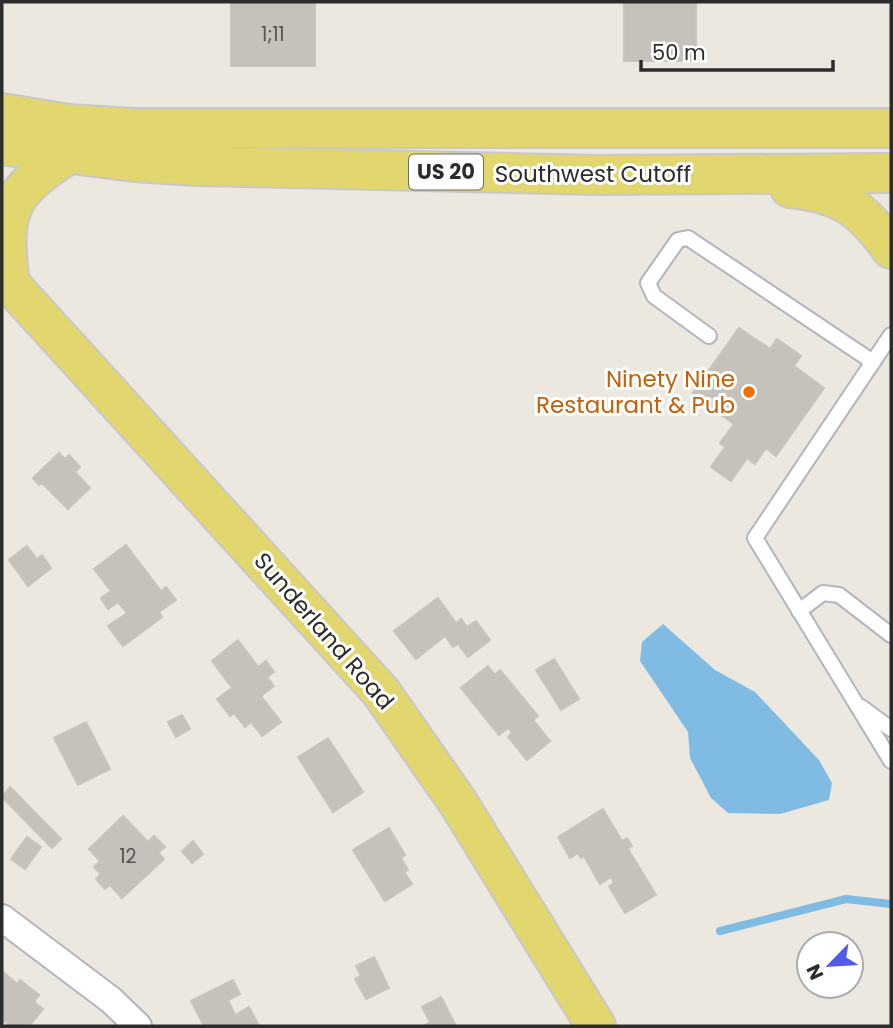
<svg xmlns="http://www.w3.org/2000/svg" width="893" height="1028" font-family="Poppins,sans-serif">
	<style>
		.water { fill: #7fbbe2 }
		.lines { fill: none; stroke-linecap: round; stroke-linejoin: round }
		.stream { stroke: #7fbbe2; stroke-width: 8 }
		.building { fill: #c5c2bb; stroke: #c7c4ba; stroke-width: 2 }
		.service-casing { stroke: #b3b4be; stroke-width: 18 }
		.minor-casing { stroke: #b3b4be; stroke-width: 30 }
		.primary-casing { stroke: #c8c8c8; stroke-width: 42 }
		.service { stroke: #fff; stroke-width: 14 }
		.minor { stroke: #fff; stroke-width: 26 }
		.primary { stroke: #e2d66f; stroke-width: 38 }
		.food-dot { fill: #e8710a; stroke: #fff; stroke-width: 2.5 }
		.labels { text-anchor: middle; stroke-width: 6; stroke-linejoin: round; paint-order: stroke }
		.number-label { font-size: 19px; fill: #525250 }
		.shield { fill: #fff; stroke: #6b6b6b; stroke-width: 2 }
		.shield-label { font-size: 21px; font-weight: bold; fill: #2c2c2c }
		.street-label { font-size: 23px; fill: #2c2c2c; stroke: #fff }
		.food-label { font-size: 23px; fill: #c56008; stroke: #fff; text-anchor: end }
	</style>
	<rect width="100%" height="100%" fill="#ece8e0"/>
	<!-- water -->
	<path class="water" d="M663,624L715,670L755,692L819,760L832,783L829,800L780,814L728,813L711,798L690,758L688,732L640,661L642,642Z"/>
	<g class="lines">
		<!-- stream -->
		<path class="stream" d="M720,931L846,899L891,904"/>
	</g>
	<!-- building -->
	<g class="building">
		<rect x="231" y="2" width="84" height="64"/>
		<rect x="624" y="2" width="72" height="59"/>
		<path d="M739,328L770,349L777,339L801,356L794,366L824,388L776,456L766,448L755,464L747,458L731,481L711,467L725,447L720,443L734,424L692,394Z"/>
		<path d="M59,453L65,459L69,455L80,467L75,472L90,488L68,509L42,483L39,485L33,478Z"/>
		<path d="M126,545L161,591L166,587L176,600L159,612L162,617L123,646L108,626L127,613L118,602L108,609L101,598L111,591L94,569Z"/>
		<path d="M27,546L37,559L42,555L51,568L28,586L9,560Z"/>
		<path d="M438,598L456,623L461,619L467,627L476,621L490,640L468,657L458,644L453,647L445,636L416,659L394,631Z"/>
		<path d="M238,640L258,667L266,661L274,672L267,677L274,686L261,696L281,722L262,736L251,722L245,727L234,713L230,716L217,699L232,688L212,661Z"/>
		<path d="M554,659L579,699L561,710L536,670Z"/>
		<path d="M488,666L495,675L500,670L538,716L533,720L550,741L527,760L508,737L512,733L508,728L499,735L461,688Z"/>
		<path d="M182,715L190,729L176,737L168,722Z"/>
		<path d="M86,722L110,769L78,785L54,738Z"/>
		<path d="M328,738L363,792L333,812L298,757Z"/>
		<path d="M10,787L61,839L52,848L2,797Z"/>
		<path d="M603,809L622,841L627,838L632,846L628,849L656,895L625,913L609,886L614,883L611,877L600,884L584,856L581,858L578,853L570,858L558,837Z"/>
		<path d="M123,816L148,842L154,836L165,847L158,853L164,859L122,898L110,885L105,889L96,879L101,874L94,867L100,861L89,849Z"/>
		<path d="M389,828L405,855L401,858L408,870L404,872L412,884L385,901L353,850Z"/>
		<path d="M27,837L41,847L25,869L11,859Z"/>
		<path d="M193,841L203,854L192,863L182,851Z"/>
		<path d="M374,957L389,988L366,999L355,979L361,976L356,966Z"/>
		<path d="M2,971L17,984L20,980L39,995L34,1002L43,1009L29,1026H10L2,1019Z"/>
		<path d="M233,980L240,994L228,1000L235,1015L249,1007L259,1026H204L191,1001Z"/>
		<path d="M441,997L456,1026H423L430,1022L422,1007Z"/>
	</g>
	<g class="lines">
		<!-- service casing -->
		<g class="service-casing">
			<g id="service">
				<path d="M891,335L755,538L891,761"/>
				<path d="M709,336L654,296L648,283L678,240L688,238L873,362"/>
				<path d="M799,611L823,593L839,595L891,635"/>
				<path d="M861,707L891,729"/>
			</g>
		</g>
		<!-- minor casing -->
		<g class="minor-casing">
			<path id="minor" d="M2,918L111,1000L138,1026"/>
		</g>
		<!-- primary casing -->
		<g class="primary-casing">
			<g id="primary">
				<path d="M2,113L69,124L133,128H891"/>
				<path d="M2,145L134,162L197,166L599,175L891,173"/>
				<path d="M790,188C841,193 862,208 891,249"/>
				<path d="M2,275L381,692L459,804L596,1026"/>
				<path d="M10,284C1,212 6,194 70,153"/>
			</g>
		</g>
		<!-- service -->
		<use href="#service" class="service"/>
		<!-- minor -->
		<use href="#minor" class="minor"/>
		<!-- primary -->
		<use href="#primary" class="primary"/>
	</g>
	<!-- markers -->
	<circle class="food-dot" cx="749" cy="392" r="7"/>
	<g class="labels">
		<!-- number labels -->
		<g class="number-label">
			<text x="273" y="41">1;11</text>
			<text x="128" y="863">12</text>
		</g>
		<!-- shield labels -->
		<rect class="shield" x="409" y="154.5" width="74" height="35" rx="5"/>
		<g class="shield-label">
			<text x="446" y="179">US 20</text>
		</g>
		<!-- street labels -->
		<g class="street-label">
			<text x="593" y="182">Southwest Cutoff</text>
			<text transform="translate(324 631) rotate(49)" y="8">Sunderland Road</text>
		</g>
		<!-- food labels -->
		<g class="food-label">
			<text x="735" y="387">Ninety Nine<tspan x="735" dy="26">Restaurant &amp; Pub</tspan></text>
		</g>
	</g>
	<!-- border -->
	<rect width="893" height="1028" fill="none" stroke="#2c2c2c" stroke-width="7"/>
	<!-- north arrow -->
	<g transform="translate(830 965) rotate(245)"><circle r="33" fill="#ffffff" stroke="#ababab" stroke-width="2"/>
	<path d="M0-5L12 26L0 18L-12 26Z" fill="#525be7"/>
	<text y="-10" font-size="19" font-weight="bold" text-anchor="middle" fill="#2c2c2c">N</text>
	</g>
	<!-- scale -->
	<path d="M641 60v10h192v-10" fill="none" stroke="#2c2c2c" stroke-width="3.5"/>
	<text x="652" y="60" font-size="21" fill="#2c2c2c" stroke="#ffffff" stroke-width="5" paint-order="stroke">50 m</text>
</svg>
